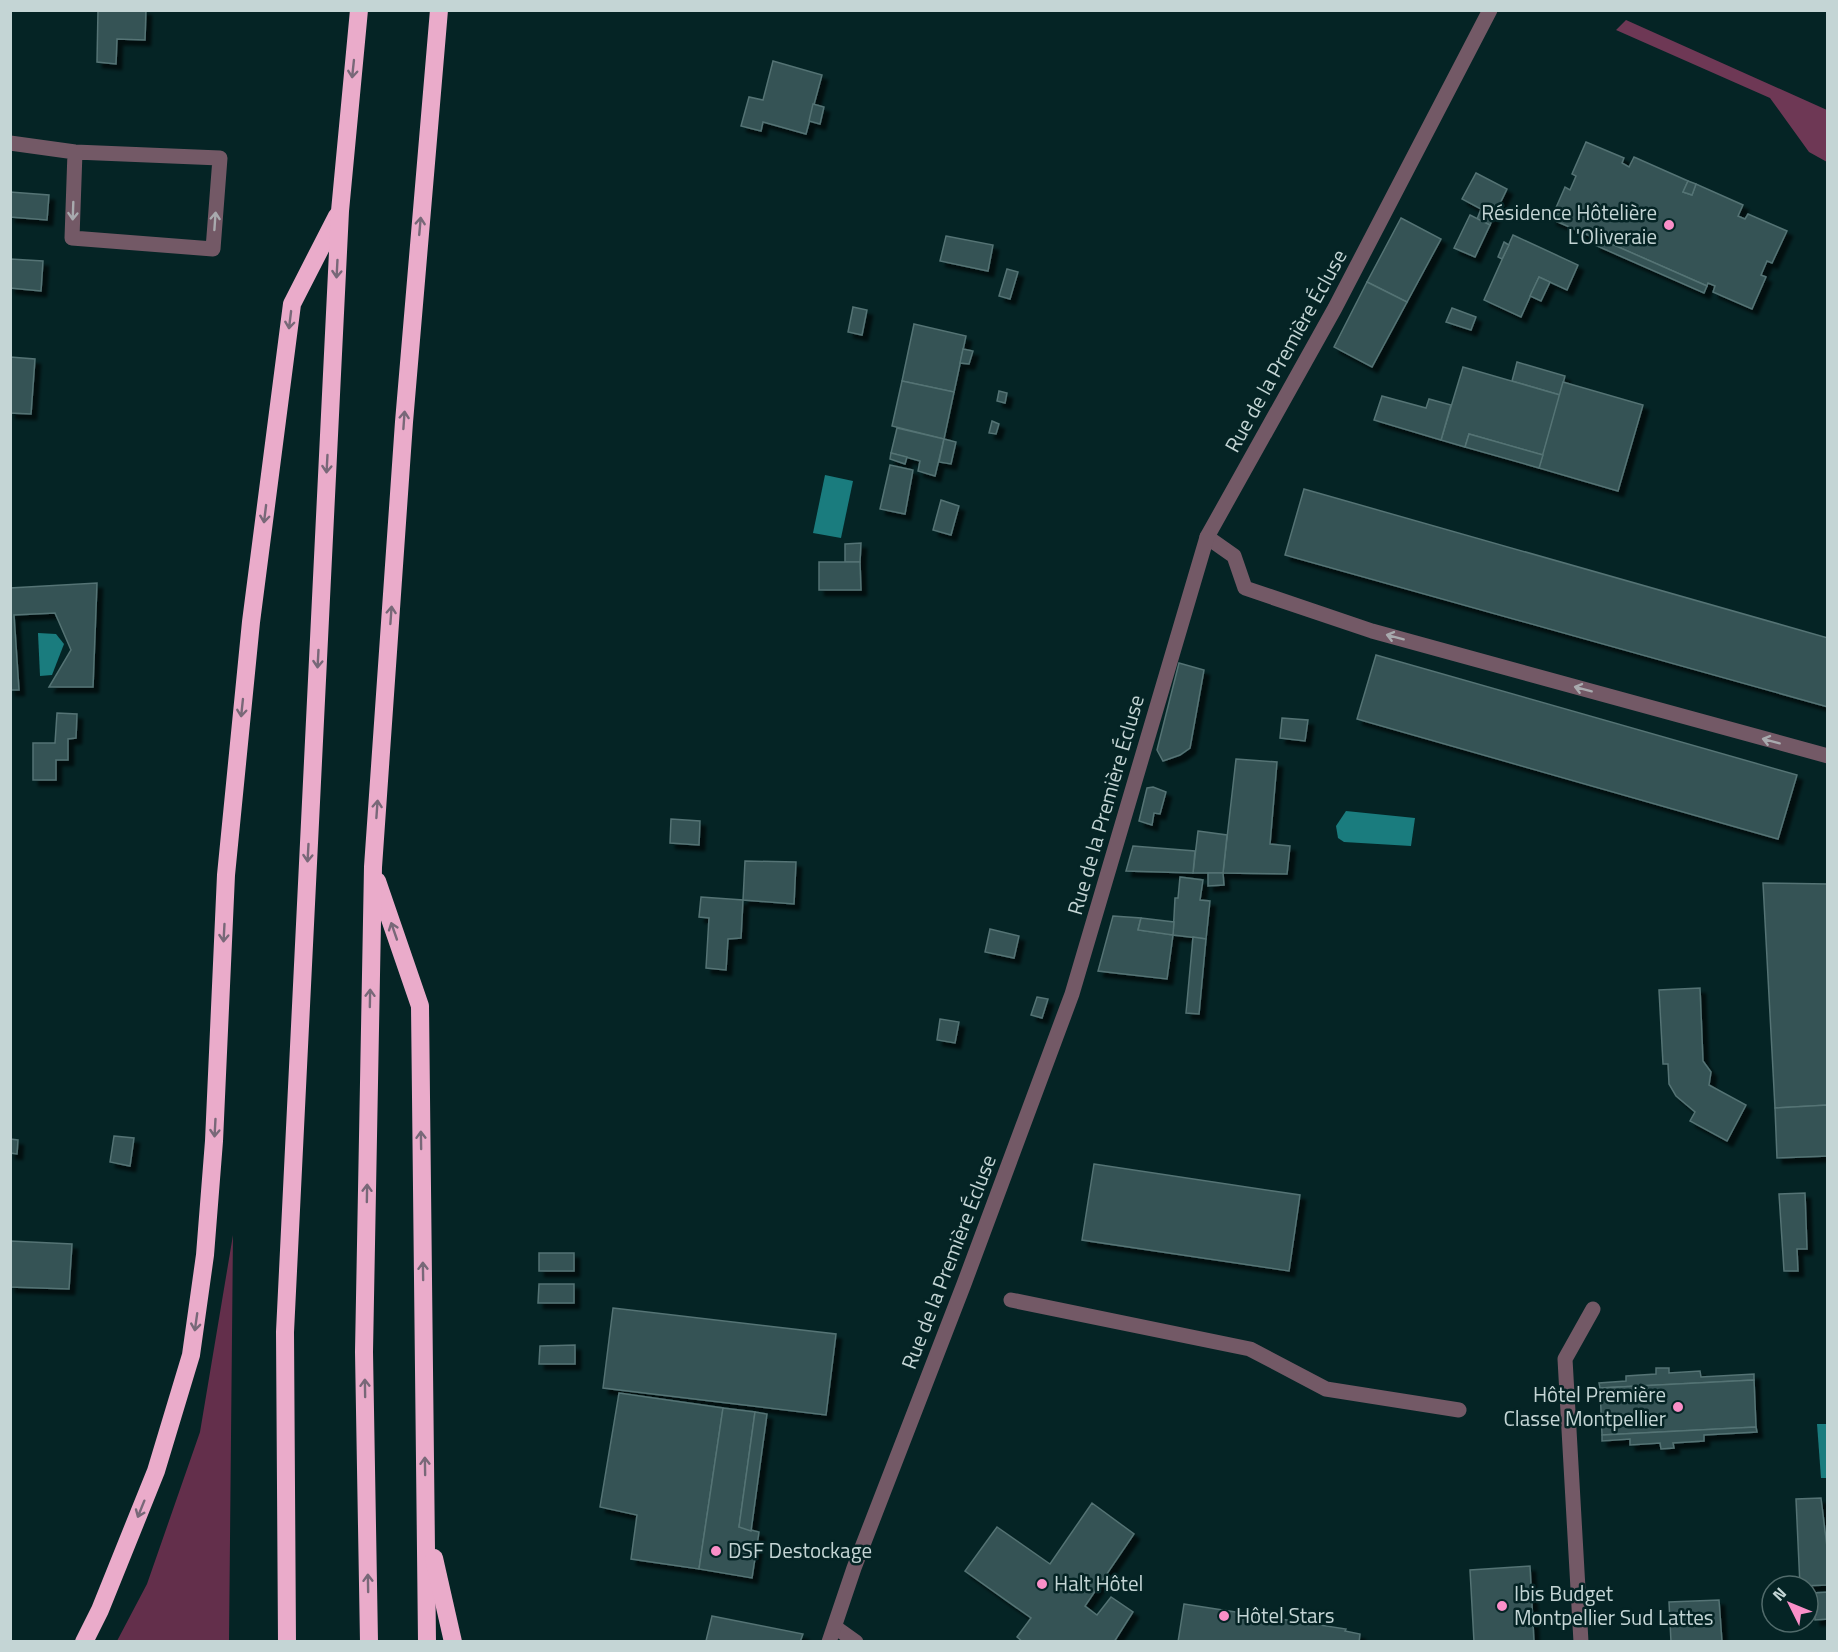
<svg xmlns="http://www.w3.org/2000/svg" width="1838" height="1652" font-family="'Titillium Web',sans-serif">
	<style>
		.green { fill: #632f4b }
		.forest { fill: #6e3855 }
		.water { fill: #1a7c7e }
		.building { fill: #355354; stroke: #547374; stroke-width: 1.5; filter: url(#shadow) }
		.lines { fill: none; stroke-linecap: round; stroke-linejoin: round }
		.minor { stroke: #735966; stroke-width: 15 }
		.highway { stroke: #eaabca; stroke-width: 18 }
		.oneway { stroke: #786878 }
		.oneway2 { stroke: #a8aaae }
		.poi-dot { fill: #fa8fc8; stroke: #052425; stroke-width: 2 }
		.labels { text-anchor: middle; stroke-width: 5; stroke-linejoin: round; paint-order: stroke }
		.poi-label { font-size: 21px; fill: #c4d5d5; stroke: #052425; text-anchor: start }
		.street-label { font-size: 21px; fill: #c4d5d5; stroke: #052425 }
	</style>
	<defs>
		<filter id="shadow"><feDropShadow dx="5.5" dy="5.5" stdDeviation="1.5" flood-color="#0009"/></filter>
	</defs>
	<rect width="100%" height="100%" fill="#052425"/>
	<!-- green -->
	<path class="green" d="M233,1235L229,1641H117L147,1584L200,1432Z"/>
	<!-- forest -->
	<path class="forest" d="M1626,20L1827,110V162L1809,152L1770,98L1616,30Z"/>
	<!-- water -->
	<g class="water">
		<path d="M825,475L853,481L841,538L813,533Z"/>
		<path d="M38,633L56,634L64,644L52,675L40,676Z"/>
		<path d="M1346,811L1415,818L1411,846L1344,842L1338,838L1336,826Z"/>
		<path d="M1817,1424H1827V1478H1821Z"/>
	</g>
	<!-- building -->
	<g class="building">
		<path d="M98,10H146L145,40L117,39L116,64L97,62Z"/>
		<path d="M773,61L822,75L806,134L763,122L761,131L741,126L749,97L763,100Z"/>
		<path d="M813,104L824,107L820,124L809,121Z"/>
		<path d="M1586,142L1624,158L1622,163L1629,167L1634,157L1688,181L1683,192L1692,195L1696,184L1743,205L1738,216L1745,219L1748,214L1787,231L1772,263L1767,261L1761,275L1766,277L1752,309L1713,292L1715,286L1708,283L1707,286L1598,238L1599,235L1592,232L1590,236L1551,219L1565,187L1570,190L1576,176L1572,174Z"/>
		<path d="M1476,173L1507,189L1494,216L1462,199Z"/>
		<path d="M1688,181L1696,184L1692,195L1683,192Z"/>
		<path d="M10,192L49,195L47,220L10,217Z"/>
		<path d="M1481,209L1494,216L1490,225L1477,219Z"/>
		<path d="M1470,215L1490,225L1475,257L1454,248Z"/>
		<path d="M1401,218L1441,239L1407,302L1367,282Z"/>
		<path d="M1513,235L1578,265L1567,290L1539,277L1521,317L1484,300Z"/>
		<path d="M946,236L993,245L988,271L940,261Z"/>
		<path d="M1598,238L1707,286L1704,293L1595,245Z"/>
		<path d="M1504,242L1509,245L1502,259L1498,257Z"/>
		<path d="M10,259L43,261L41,291L10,288Z"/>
		<path d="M1007,269L1018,272L1010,299L999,296Z"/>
		<path d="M1539,277L1550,282L1541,301L1530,296Z"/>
		<path d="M1367,282L1407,302L1372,367L1334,347Z"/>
		<path d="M853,307L867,310L862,335L848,332Z"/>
		<path d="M1452,308L1476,317L1471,330L1446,322Z"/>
		<path d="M914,324L966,336L954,392L902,381Z"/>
		<path d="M963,349L973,351L969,364L960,363Z"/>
		<path d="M10,357L35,359L31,414L10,413Z"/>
		<path d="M1517,362L1565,376L1560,395L1512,381Z"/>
		<path d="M1463,367L1560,395L1543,455L1469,434L1465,447L1441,440Z"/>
		<path d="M902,381L954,392L944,439L892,426Z"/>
		<path d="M1563,382L1643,405L1618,491L1539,468Z"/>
		<path d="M999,391L1007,393L1005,403L997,401Z"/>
		<path d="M1382,396L1426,408L1429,399L1451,405L1441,440L1374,420Z"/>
		<path d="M992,421L999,424L996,434L989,433Z"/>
		<path d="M897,428L944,439L935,476L918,471L920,461L891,453Z"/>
		<path d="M1469,434L1543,455L1539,468L1465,447Z"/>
		<path d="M944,439L956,442L951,464L939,462Z"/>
		<path d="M891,453L907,457L905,464L890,459Z"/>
		<path d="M890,465L913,470L905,514L880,509Z"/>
		<path d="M1304,489L1828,638V707L1285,555Z"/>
		<path d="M941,500L959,506L951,535L933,530Z"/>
		<path d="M861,543L860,562H845V544Z"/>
		<path d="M819,562H860L861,590H819Z"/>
		<path d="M97,583L93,687H49L71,650L55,613L14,615L19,690H10V588Z"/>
		<path d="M1376,655L1797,775L1778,839L1357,719Z"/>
		<path d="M1179,663L1204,670L1190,748L1180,755L1163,761L1157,750Z"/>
		<path d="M57,713L77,714L76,738L68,739V760H56V780H33V743H55Z"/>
		<path d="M1282,718L1308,720L1305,741L1280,738Z"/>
		<path d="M1236,759L1277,762L1270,844L1290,846L1287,874L1223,873Z"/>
		<path d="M1153,787L1166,792L1160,814L1154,813L1152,825L1139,821L1147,788Z"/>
		<path d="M671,819L700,821L699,845L670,843Z"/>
		<path d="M1198,831L1227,835L1223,873H1193Z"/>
		<path d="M1133,846L1195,851L1193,873L1126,871Z"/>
		<path d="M745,861L796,862L794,904L743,900Z"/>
		<path d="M1208,873H1223L1224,885L1208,886Z"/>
		<path d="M1180,877L1203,880L1200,900L1210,901L1206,939L1173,935L1175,898H1178Z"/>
		<path d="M1763,883L1828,884V1105L1775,1108Z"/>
		<path d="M701,897L743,900L741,938L728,939L726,970L706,968L709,918L699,917Z"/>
		<path d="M1113,916L1141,918L1138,930L1173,935L1167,979L1098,971Z"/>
		<path d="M1141,918L1174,922L1173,935L1138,930Z"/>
		<path d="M990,929L1019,936L1014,958L985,952Z"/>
		<path d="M1193,937L1206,939L1199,1014L1186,1013Z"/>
		<path d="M1700,988L1703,1061L1711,1072L1709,1085L1746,1105L1727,1141L1690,1121L1695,1112L1676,1096L1669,1084L1668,1064H1663L1659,990Z"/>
		<path d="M1037,997L1048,999L1042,1018L1031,1015Z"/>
		<path d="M940,1019L959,1022L955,1043L937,1040Z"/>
		<path d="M1828,1105V1156L1777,1158L1775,1108Z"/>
		<path d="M114,1136L134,1138L130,1166L110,1162Z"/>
		<path d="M10,1139L18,1140L17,1154L10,1153Z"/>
		<path d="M1094,1164L1300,1195L1289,1271L1082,1240Z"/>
		<path d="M1805,1193L1807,1249H1797L1798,1271H1784L1779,1194Z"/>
		<path d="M10,1241L72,1244L69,1289L10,1287Z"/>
		<rect x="539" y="1253" width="35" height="18"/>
		<path d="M539,1284H574V1303H538Z"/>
		<path d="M613,1308L836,1334L826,1415L603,1388Z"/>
		<path d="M575,1345V1364H539L540,1346Z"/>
		<path d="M1656,1368H1669V1373L1700,1371L1701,1377L1754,1374V1380L1600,1388L1599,1383L1626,1381V1376L1656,1374Z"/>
		<path d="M1754,1380L1756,1427L1602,1435L1600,1388Z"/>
		<path d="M619,1393L723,1408L699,1569L631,1559L637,1515L600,1507Z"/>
		<path d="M723,1408L755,1412L739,1527L759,1532L752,1578L699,1569Z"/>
		<path d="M755,1412L767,1414L751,1531L739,1527Z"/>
		<path d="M1756,1427L1757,1432L1704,1435V1441L1673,1443L1674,1448L1661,1449L1660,1443L1630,1445V1439L1602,1441V1435Z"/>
		<path d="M1821,1498L1828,1555V1585L1800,1586L1796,1499Z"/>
		<path d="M1092,1503L1134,1534L1085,1606L1097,1615L1111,1597L1133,1612L1114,1642H1023L1017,1637L1031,1618L965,1571L997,1527L1050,1564Z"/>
		<path d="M1530,1566L1534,1642H1474L1470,1570Z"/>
		<path d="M1828,1592V1619L1815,1620L1813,1593Z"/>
		<path d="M1808,1593H1813L1815,1609H1808Z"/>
		<path d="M1719,1600L1722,1642H1671L1669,1602Z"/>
		<path d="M1184,1604L1346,1629L1345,1631L1360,1634L1359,1642H1178Z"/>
		<path d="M712,1616L803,1634L800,1642L706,1641Z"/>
	</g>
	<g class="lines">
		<!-- minor -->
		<g class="minor">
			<path d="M10,143L75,152L220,158L213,249L72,238L75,152"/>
			<path d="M1207,537L1234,556L1245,588L1372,631L1828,756"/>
			<path d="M1011,1300L1250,1349L1326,1389L1459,1410"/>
			<path d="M835,1627L856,1642"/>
			<path d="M829,1642L854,1568L964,1284L1072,994L1207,537L1335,308L1490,10"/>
			<path d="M1581,1642L1565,1359L1593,1309"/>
		</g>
		<!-- highway -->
		<g class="highway">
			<path d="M377,881L420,1006L427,1642"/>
			<path d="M434,1558L453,1642"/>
			<path d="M84,1642L100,1610L156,1471L191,1355L205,1255L214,1141L226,875L251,622L292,304L337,216"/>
			<path d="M287,1642L285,1332L340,211L359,10"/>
			<path d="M369,1642L364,1352L373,867L404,422L439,10"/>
		</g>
	</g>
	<!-- one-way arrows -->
	<defs><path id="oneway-shaft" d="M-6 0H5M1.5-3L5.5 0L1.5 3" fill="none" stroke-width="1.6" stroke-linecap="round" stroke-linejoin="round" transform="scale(1.5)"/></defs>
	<g class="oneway">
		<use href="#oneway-shaft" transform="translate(353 69) rotate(96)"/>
		<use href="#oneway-shaft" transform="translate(420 226) rotate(-85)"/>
		<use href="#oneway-shaft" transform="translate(337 269) rotate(93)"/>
		<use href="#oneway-shaft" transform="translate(290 320) rotate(97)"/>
		<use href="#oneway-shaft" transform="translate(404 420) rotate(-86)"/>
		<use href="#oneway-shaft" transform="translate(327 464) rotate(93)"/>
		<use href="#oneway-shaft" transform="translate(265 514) rotate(97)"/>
		<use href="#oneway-shaft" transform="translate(391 615) rotate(-86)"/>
		<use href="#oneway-shaft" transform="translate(318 659) rotate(93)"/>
		<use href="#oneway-shaft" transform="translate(242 708) rotate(96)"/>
		<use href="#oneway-shaft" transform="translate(377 809) rotate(-86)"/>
		<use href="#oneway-shaft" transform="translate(308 853) rotate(93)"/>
		<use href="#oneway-shaft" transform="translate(394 931) rotate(-109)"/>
		<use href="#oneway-shaft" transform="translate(224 933) rotate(93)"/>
		<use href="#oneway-shaft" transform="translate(370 998) rotate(-89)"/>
		<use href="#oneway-shaft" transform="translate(215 1128) rotate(93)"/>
		<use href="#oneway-shaft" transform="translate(421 1140) rotate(-91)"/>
		<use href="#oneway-shaft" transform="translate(367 1193) rotate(-89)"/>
		<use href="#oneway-shaft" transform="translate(423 1271) rotate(-91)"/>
		<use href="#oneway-shaft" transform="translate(196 1322) rotate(98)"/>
		<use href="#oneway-shaft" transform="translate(365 1388) rotate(-91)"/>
		<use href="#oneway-shaft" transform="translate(425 1466) rotate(-91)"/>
		<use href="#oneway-shaft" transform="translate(141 1509) rotate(112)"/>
		<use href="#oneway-shaft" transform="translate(368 1583) rotate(-91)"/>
	</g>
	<g class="oneway2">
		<use href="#oneway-shaft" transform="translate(73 211) rotate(92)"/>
		<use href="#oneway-shaft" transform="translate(215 221) rotate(-86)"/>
		<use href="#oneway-shaft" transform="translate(1395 637) rotate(-165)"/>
		<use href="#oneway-shaft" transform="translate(1583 689) rotate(-165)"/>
		<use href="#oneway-shaft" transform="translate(1771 741) rotate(-165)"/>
	</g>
	<!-- markers -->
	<g class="poi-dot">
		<circle cx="1669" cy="225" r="6"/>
		<circle cx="1678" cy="1407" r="6"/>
		<circle cx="716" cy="1551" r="6"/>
		<circle cx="1042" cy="1584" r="6"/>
		<circle cx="1502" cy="1606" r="6"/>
		<circle cx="1224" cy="1616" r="6"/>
	</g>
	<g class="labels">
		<!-- poi labels -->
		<g class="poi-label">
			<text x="1657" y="220" text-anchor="end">Résidence Hôtelière<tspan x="1657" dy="24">L'Oliveraie</tspan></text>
			<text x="1666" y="1402" text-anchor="end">Hôtel Première<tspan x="1666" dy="24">Classe Montpellier</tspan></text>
			<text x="728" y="1558">DSF Destockage</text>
			<text x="1054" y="1591">Halt Hôtel</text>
			<text x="1514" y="1601">Ibis Budget<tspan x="1514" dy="24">Montpellier Sud Lattes</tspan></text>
			<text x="1236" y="1623">Hôtel Stars</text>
		</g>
		<!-- street labels -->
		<g class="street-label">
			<text transform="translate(1286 351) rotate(-61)" y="7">Rue de la Première Écluse</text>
			<text transform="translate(1106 805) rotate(-74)" y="7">Rue de la Première Écluse</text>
			<text transform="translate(949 1262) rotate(-69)" y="7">Rue de la Première Écluse</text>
		</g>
	</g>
	<!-- border -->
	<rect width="1838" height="1652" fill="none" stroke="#c4d5d5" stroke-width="24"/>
	<!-- north arrow -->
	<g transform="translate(1790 1604) rotate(313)"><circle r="28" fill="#052425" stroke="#516b6b" stroke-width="1.5"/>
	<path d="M0-4.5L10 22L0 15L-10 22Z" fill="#fa8fc8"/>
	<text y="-9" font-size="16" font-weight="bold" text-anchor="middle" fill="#c4d5d5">N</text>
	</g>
</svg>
